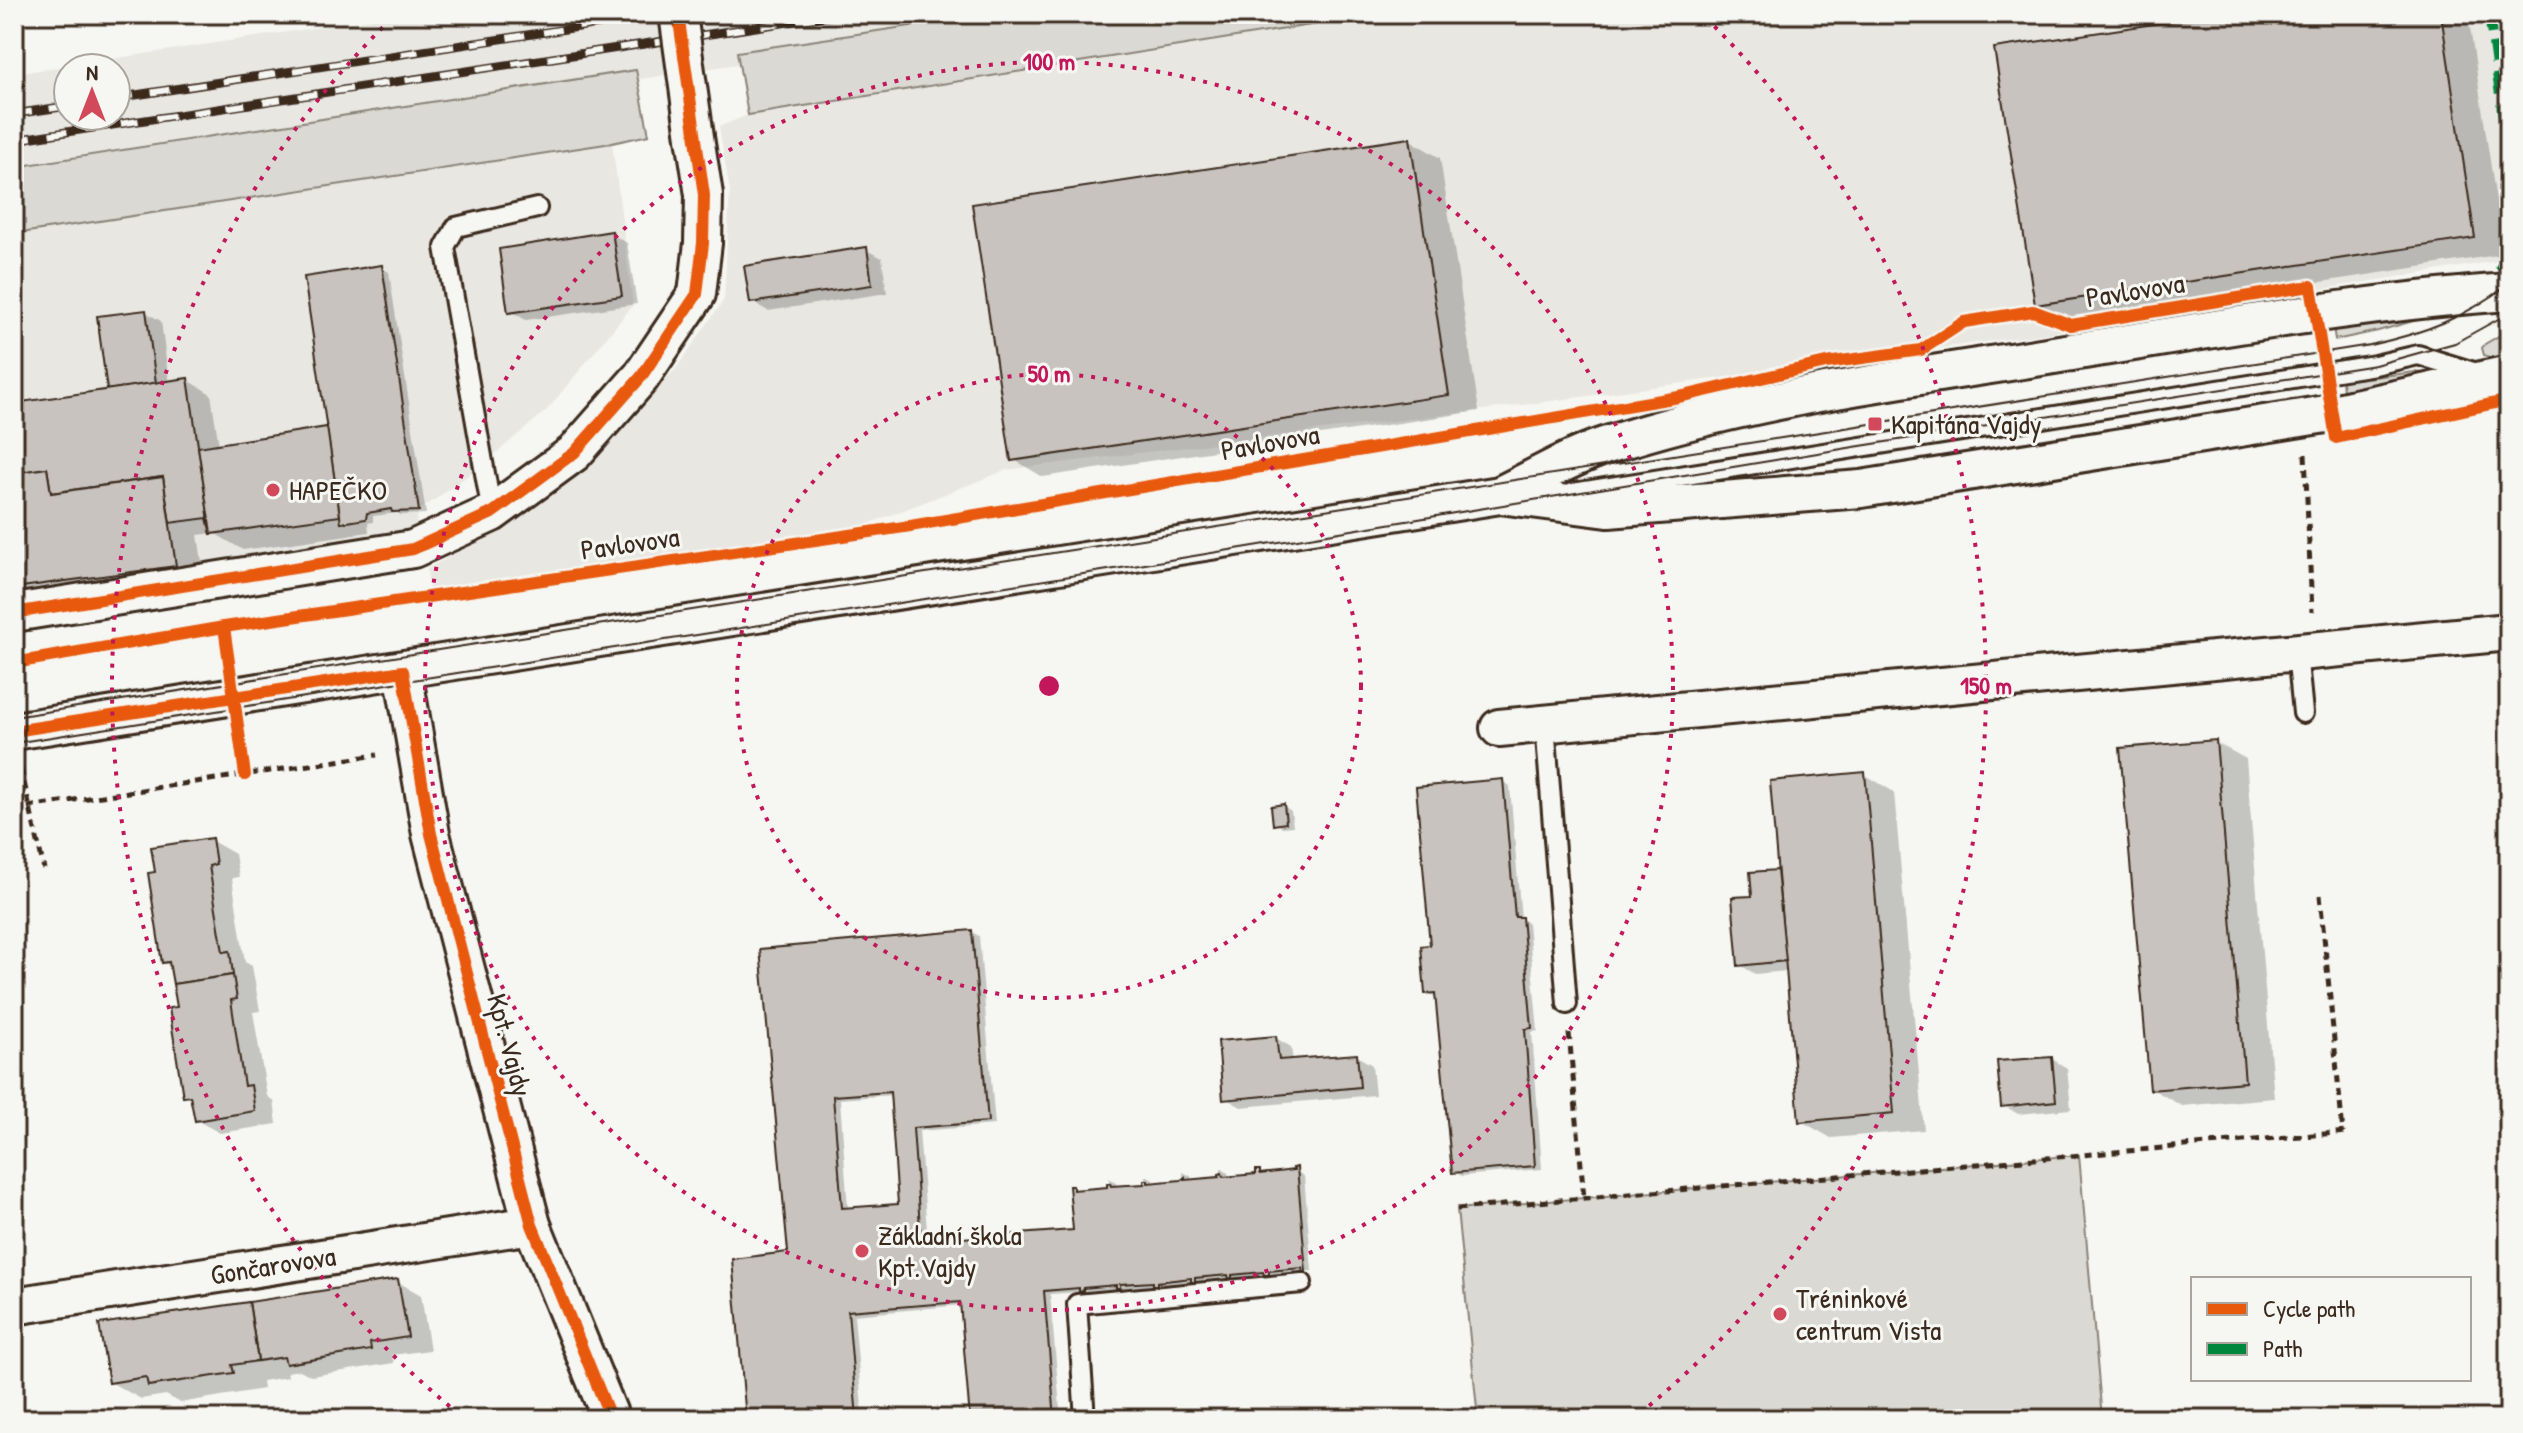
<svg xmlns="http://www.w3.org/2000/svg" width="2523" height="1433" font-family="'Patrick Hand',sans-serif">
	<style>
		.built { fill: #e8e7e2; fill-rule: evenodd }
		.green { fill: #dad9d3; stroke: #8a8278; stroke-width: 2 }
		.shadow { fill: #0003; fill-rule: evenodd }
		.building { fill: #c8c3be; stroke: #3b2a1e; stroke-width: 2; fill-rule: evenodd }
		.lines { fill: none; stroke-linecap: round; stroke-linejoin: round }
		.service-casing { stroke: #3b2a1e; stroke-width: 24 }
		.minor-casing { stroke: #3b2a1e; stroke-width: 42 }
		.path { stroke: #3b2a1e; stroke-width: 5; stroke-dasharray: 8 6; stroke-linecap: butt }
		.service { stroke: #f6f6f2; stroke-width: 18 }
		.minor { stroke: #f6f6f2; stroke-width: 36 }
		.tram { stroke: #3b2a1e; stroke-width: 2 }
		.rail-casing { stroke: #3b2a1e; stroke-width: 9 }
		.rail { stroke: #f6f6f2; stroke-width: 6; stroke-dasharray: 18; stroke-linecap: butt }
		.minor-bridge-casing { stroke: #3b2a1e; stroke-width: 42; stroke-linecap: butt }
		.minor-bridge { stroke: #f6f6f2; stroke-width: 36 }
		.quiet { stroke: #00873e; stroke-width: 10; stroke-dasharray: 20 10; stroke-linecap: butt }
		.cycleway-casing { stroke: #f6f6f2; stroke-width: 17 }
		.cycleway { stroke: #e8590c; stroke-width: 12 }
		.ring { fill: none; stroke: #c2185b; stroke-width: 4; stroke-dasharray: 4 8 }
		.poi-dot { fill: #d1495b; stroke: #f6f6f2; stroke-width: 3 }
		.labels { text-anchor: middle; stroke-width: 6; stroke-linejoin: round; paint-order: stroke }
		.street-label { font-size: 28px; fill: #3b2a1e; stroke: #f6f6f2 }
		.poi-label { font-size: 28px; fill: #3b2a1e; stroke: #f6f6f2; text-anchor: start }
		.centre { fill: #c2185b; stroke: #f6f6f2; stroke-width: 4 }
		.ring-label { font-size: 24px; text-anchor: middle; font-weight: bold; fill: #c2185b; stroke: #f6f6f2; stroke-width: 6; stroke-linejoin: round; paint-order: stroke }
	</style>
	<rect width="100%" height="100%" fill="#f6f6f2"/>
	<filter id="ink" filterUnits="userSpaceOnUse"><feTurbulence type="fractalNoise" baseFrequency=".0125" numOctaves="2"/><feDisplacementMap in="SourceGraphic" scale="16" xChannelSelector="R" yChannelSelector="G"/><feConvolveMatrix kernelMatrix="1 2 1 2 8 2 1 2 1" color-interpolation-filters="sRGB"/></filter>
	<g filter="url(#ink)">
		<!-- built -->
		<g class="built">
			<path d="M405,14H1064L14,175V74ZM68,68H116V116H68Z"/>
			<path d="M1379,14H2509V259L2043,334L1536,403L1006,470L845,533L430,597L427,569L487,536L675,370L724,300L730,191L719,127L748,115Z"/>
			<path d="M612,143L633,305L547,410L482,465L419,511L413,535L14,588V234Z"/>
		</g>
		<!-- green -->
		<g class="green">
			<path d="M991,14H1379L748,115L737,52Z"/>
			<path d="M636,70L649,135L612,143L14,234V167Z"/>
			<path d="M2416,314L2417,320L2378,331L2335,340L2333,326Z"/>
			<path d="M2509,330V360L2497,361L2484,355L2482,348L2485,344Z"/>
			<path d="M2415,372L2430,374L2344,399L2342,381Z"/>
			<path d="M2079,1155L2102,1419H1478L1457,1209Z"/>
		</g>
		<!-- shadow -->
		<g class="shadow">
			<path d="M2234,14H2468L2504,254L2067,321L2036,304Z"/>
			<path d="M1410,140L1440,158L1479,411L1043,477L1013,459Z"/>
			<path d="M612,234L627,243L637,304L526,320L510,311Z"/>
			<path d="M866,250L882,258L887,293L768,311L752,302Z"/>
			<path d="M382,268L389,272L426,514L401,515L397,513L373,516V522L368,523L369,532L243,550L214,533L198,535L205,582L14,609V405L110,391L145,312L161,321L169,383L188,380L211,394L219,446L329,429Z"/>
			<path d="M2215,742L2246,759L2274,1098L2182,1106L2152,1089Z"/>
			<path d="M1864,774L1894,792L1924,1130L1831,1138L1801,1121L1788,971L1755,974L1740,965L1754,898L1752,874L1780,872Z"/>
			<path d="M1502,781L1510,786L1521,919L1528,923L1538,1031L1532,1032L1542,1169L1462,1176L1454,1172L1437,997L1427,993L1432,947Z"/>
			<path d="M1284,806L1291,811L1293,826L1282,827L1274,823Z"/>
			<path d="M212,841L235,854L239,877L232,878L245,962L252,966L260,1011L253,1012L267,1096L274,1101L277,1124L220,1133L196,1120L193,1101L185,1096L179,1008L172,967L164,962Z"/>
			<path d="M972,932L979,936L995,1125L919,1131L928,1243L1075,1232L1109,1189V1178L1116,1182L1117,1188L1146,1185V1175L1153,1179L1154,1184L1183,1182V1172L1191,1176L1192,1182L1221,1179V1168L1228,1173L1229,1178L1297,1172L1304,1176L1312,1271L1275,1274L1276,1278H1273L1267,1275L1201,1281V1291L1194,1287L1193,1282L1164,1285V1288L1157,1285L1090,1291V1302L1082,1297L1081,1292L1050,1294L1061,1419H972L962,1305L854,1315L863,1419H748L791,1254L762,951ZM892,1095L900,1206L848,1209L840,1099Z"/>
			<path d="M1276,1038L1291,1047L1293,1061L1357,1056L1372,1065L1375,1095L1241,1107L1225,1098Z"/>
			<path d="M2052,1059L2067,1068L2071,1109L2018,1114L2003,1105Z"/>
			<path d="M398,1282L421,1295L430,1350L392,1355L394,1363L311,1376L300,1370L287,1372L288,1377L262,1381L263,1389L180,1403L166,1395L141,1399L110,1382Z"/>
		</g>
		<!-- building -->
		<g class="building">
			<path d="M2220,14H2441L2475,238L2035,305L1994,48Z"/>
			<path d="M1410,138L1449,395L1011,461L972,204Z"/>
			<path d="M612,231L622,296L508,313L499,249Z"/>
			<path d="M867,247L872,285L750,303L744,266Z"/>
			<path d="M382,265L419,511L392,512L391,509L367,513L366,519L341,523L304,277Z"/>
			<path d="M146,310L156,383L107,390L97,316Z"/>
			<path d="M188,378L211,534L207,518L170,523L163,477L51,493L47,468L14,473V403Z"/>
			<path d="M327,427L340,516L211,534L198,447Z"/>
			<path d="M47,468L51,493L163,477L176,566L14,588V473Z"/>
			<path d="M2216,740L2245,1082L2150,1090L2120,748Z"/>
			<path d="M1865,772L1894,1113L1799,1122L1770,781Z"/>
			<path d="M1503,779L1515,917H1522L1532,1028L1525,1029L1535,1166L1452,1173L1435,993L1425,994L1421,946L1430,945L1416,787Z"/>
			<path d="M1284,804L1286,823L1273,825L1271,806Z"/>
			<path d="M212,838L216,864L209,866L223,952L230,951L233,975L173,984L169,962L162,963L148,873L155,872L151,847Z"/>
			<path d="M1777,870L1786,961L1738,966L1732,897L1752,896L1750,872Z"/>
			<path d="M972,930L988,1122L913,1128L921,1241L1073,1230L1069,1186H1073V1190L1107,1187V1184L1110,1183L1111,1186L1144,1184V1180H1148V1183L1181,1180L1185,1177V1180L1219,1177V1174L1222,1173L1223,1177L1256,1174V1170H1260V1174L1294,1170L1293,1168L1297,1167L1306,1272H1303L1302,1268L1269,1271V1275H1264L1263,1272L1232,1275V1278L1229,1279L1228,1275L1195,1278V1282H1191V1278L1157,1282V1285H1153V1282L1120,1284V1288H1116V1285L1083,1288V1291L1079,1292V1288L1044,1291L1055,1419H970L960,1302L848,1311L857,1419H746L732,1259L788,1252L760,949ZM890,1092L898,1204L842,1208L833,1096Z"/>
			<path d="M233,975L237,999L231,1000L244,1086L251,1085L255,1111L195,1121L190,1096L183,1097L169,1008L177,1007L173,984Z"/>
			<path d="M1276,1036L1279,1060L1357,1054L1360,1087L1223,1100L1218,1041Z"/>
			<path d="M2052,1057L2056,1101L2001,1107L1997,1061Z"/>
			<path d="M398,1279L408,1337L370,1343L371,1350L286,1364L284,1357L258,1361L249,1302Z"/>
			<path d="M249,1302L258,1361L232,1365L234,1373L148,1386L146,1377L109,1383L99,1324Z"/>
		</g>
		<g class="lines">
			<!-- service casing -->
			<g class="service-casing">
				<g id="service">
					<path d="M1573,493L2375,365L2418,355L2477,373"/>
					<path d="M492,513L445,247L456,227L537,208"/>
					<path d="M2297,652L2303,713"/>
					<path d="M1545,724L1567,1004"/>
					<path d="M1085,1419L1077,1304L1302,1283"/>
				</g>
			</g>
			<!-- minor casing -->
			<g class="minor-casing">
				<g id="minor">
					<path d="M1500,495L1608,509L1861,489L2332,413L2509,374"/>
					<path d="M14,613L413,549L492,513L574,453L641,377L697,294L703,243L704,195L695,137"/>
					<path d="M403,671L431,834L532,1225L611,1419"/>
					<path d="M1499,728L2509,632"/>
					<path d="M14,731L1500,495C1533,479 1568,458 1604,446C1756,396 1915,378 2072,352C2217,329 2362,302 2509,292"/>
					<path d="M14,1306L532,1225"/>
				</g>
			</g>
			<!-- path -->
			<g class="path">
				<path d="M2305,454L2312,612"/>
				<path d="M21,769L44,869"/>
				<path d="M14,809L377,755"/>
				<path d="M2320,895L2343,1133"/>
				<path d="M1569,1033L1584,1198"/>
				<path d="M1457,1209L2347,1132"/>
			</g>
			<!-- service -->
			<use href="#service" class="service"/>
			<!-- minor -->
			<use href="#minor" class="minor"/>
			<!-- tram -->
			<g class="tram">
				<path d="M14,717L2370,345C2424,333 2465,318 2509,284"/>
				<path d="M14,743L1121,568L1854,447L2375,365L2455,343L2509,313"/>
			</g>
			<!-- rail casing -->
			<g class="rail-casing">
				<g id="rail">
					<path d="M116,98L664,14"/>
					<path d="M14,114L68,106"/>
					<path d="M14,140L841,14"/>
				</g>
			</g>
			<!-- rail -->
			<use href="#rail" class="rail"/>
			<!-- minor-bridge casing -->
			<g class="minor-bridge-casing">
				<path id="minor-bridge" d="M678,14L695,137"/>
			</g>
			<!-- minor-bridge -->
			<use href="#minor-bridge" class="minor-bridge"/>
			<!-- quiet -->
			<g class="quiet">
				<path d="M2489,14L2509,161"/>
				<path d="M2499,270L2509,254"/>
			</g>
			<!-- cycleway casing -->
			<g class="cycleway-casing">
				<g id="cycleway">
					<path d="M14,613L413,549L492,513L574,453L641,377L697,294L703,243L704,195L678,14"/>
					<path d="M224,627L245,775"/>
					<path d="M14,663L224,627L904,527L1679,397L1826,363L1921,350L1964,322L2033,311L2071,325L2311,286L2336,438L2509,400"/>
					<path d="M14,731L403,671L431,834L532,1225L611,1419"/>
				</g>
			</g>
			<!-- cycleway -->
			<use href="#cycleway" class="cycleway"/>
		</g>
	</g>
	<!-- distance rings -->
	<g class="ring">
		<circle cx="1049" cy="686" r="312"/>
		<circle cx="1049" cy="686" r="624"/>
		<path d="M459 1414A937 937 0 0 1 392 18M1706 18A937 937 0 0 1 1639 1414"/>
	</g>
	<!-- markers -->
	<g class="poi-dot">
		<rect x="1867" y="416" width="16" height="16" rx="4"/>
		<circle cx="273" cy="490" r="8"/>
		<circle cx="862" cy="1251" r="8"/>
		<circle cx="1780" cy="1314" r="8"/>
	</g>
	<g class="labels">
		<!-- street labels -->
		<g class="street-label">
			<text transform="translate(2135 290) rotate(-9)" y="10">Pavlovova</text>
			<text transform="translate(1270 442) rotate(-10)" y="10">Pavlovova</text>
			<text transform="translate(630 543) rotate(-8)" y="10">Pavlovova</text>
			<text transform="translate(510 1045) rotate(75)" y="10">Kpt. Vajdy</text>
			<text transform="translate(273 1265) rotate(-9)" y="10">Gončarovova</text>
		</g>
		<!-- poi labels -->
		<g class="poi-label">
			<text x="1891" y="434">Kapitána Vajdy</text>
			<text x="289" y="500">HAPEČKO</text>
			<text x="878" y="1245">Základní škola<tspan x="878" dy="32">Kpt.Vajdy</tspan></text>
			<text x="1796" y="1308">Tréninkové<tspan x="1796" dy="32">centrum Vista</tspan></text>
		</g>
	</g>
	<circle cx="1049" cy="686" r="12" class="centre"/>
	<g class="ring-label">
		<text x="1049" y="70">100 m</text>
		<text x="1049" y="382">50 m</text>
		<text x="1986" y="694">150 m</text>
	</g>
	<!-- margin -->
	<rect width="2523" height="1433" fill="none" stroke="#f6f6f2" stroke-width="48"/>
	<rect x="24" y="24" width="2475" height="1385" fill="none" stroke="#3b2a1e" stroke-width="3" filter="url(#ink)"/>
	<!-- legend -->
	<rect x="2191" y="1277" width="280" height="104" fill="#f6f6f2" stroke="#aba49d" stroke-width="2"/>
	<rect x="2207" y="1303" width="40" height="12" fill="#e8590c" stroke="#aba49d" stroke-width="2"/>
	<text x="2263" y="1317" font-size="24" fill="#3b2a1e">Cycle path</text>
	<rect x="2207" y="1343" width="40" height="12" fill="#00873e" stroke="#aba49d" stroke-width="2"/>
	<text x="2263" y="1357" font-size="24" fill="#3b2a1e">Path</text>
	<!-- north arrow -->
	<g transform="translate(92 92)"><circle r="38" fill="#f6f6f2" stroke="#aba49d" stroke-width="2"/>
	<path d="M0-6L14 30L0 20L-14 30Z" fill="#d1495b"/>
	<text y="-12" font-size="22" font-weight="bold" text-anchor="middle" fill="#3b2a1e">N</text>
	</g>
</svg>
